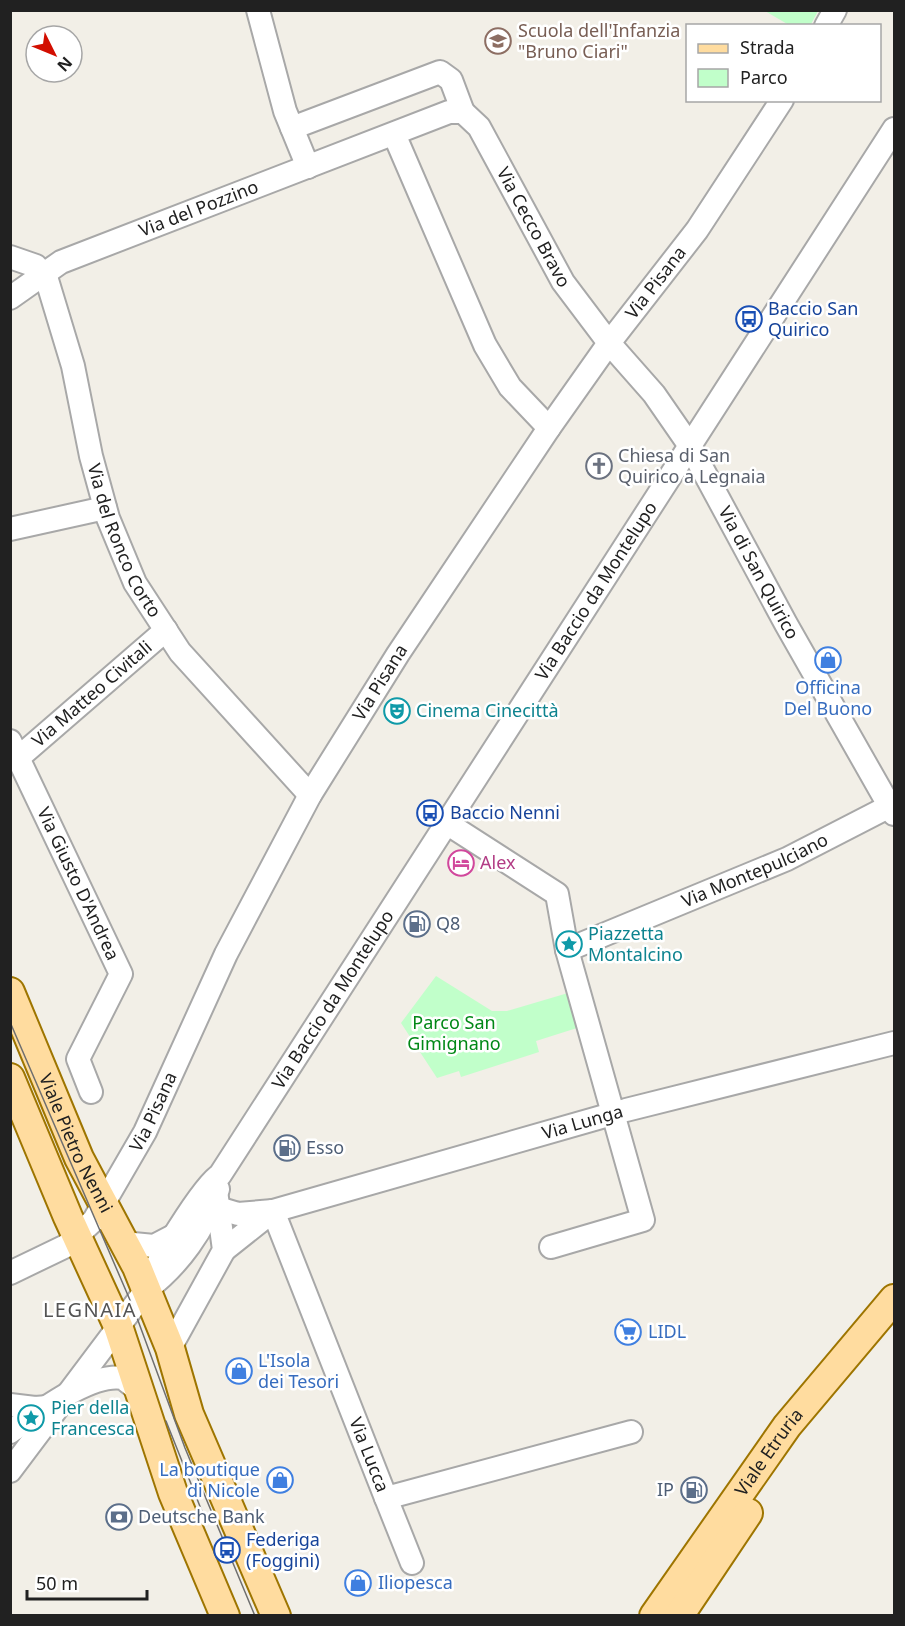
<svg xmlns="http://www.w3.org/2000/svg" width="905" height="1626" font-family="'Noto Sans',sans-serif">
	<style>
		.park { fill: #c1ffca }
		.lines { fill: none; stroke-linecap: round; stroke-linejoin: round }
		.minor-casing { stroke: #a8a8a8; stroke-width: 26 }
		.major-casing { stroke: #9e7500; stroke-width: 32 }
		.minor { stroke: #fff; stroke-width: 22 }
		.major { stroke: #ffdc9f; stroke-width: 28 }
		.tram { stroke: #6f6f6f; stroke-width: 1.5 }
		.labels { text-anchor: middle; stroke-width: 5; stroke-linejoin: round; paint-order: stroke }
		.education-label { font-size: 18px; fill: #785e54; stroke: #fff; text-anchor: start }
		.street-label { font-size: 18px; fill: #212121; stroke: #fff }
		.transit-label { font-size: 18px; fill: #164399; stroke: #fff; text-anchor: start }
		.worship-label { font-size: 18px; fill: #5b616d; stroke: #fff; text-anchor: start }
		.shop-label { font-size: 18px; fill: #366cbe; stroke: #fff; text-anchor: start }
		.culture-label { font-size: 18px; fill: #0d838f; stroke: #fff; text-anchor: start }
		.hotel-label { font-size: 18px; fill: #b23c85; stroke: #fff; text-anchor: start }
		.service-label { font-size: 18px; fill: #4e5e75; stroke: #fff; text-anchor: start }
		.park-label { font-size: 18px; fill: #018816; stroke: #fff }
		.neighbourhood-label { font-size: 20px; letter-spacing: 1.5px; fill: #545454; stroke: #fff }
	</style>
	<rect width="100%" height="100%" fill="#f2efe7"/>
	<!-- park -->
	<g class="park">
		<path d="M765,11H818L810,26L789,25Z"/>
		<path d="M436,976L492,1011H507L568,993L577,1028L536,1041L539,1052L461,1077L459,1071L437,1078L401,1023Z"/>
	</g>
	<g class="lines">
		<!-- minor casing -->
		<g class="minor-casing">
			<g id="minor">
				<path d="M258,10L285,111L308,167"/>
				<path d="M826,26L835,10"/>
				<path id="s1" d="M463,112L479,127L563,282L609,343L654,394L690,446L786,624L894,814"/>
				<path d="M292,128L440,72L451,80L463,112"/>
				<path d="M394,134L485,345L510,387L549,428"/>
				<path id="s2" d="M10,257L36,266L47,280L73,366L91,456L108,518L135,583L180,652L310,795"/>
				<path id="s3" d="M10,298L61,262L449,112H463"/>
				<path d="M10,529L105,508"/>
				<path id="s4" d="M10,741L121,974L78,1059L91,1092"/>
				<path id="s5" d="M18,758L166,630"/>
				<path d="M445,822L557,894L567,950L643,1220L551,1247"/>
				<path id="s6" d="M567,950L787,859L890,806"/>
				<path id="s7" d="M218,1208L238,1214L273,1211L626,1110L894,1043"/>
				<path id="s8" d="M273,1211L386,1498L631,1432"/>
				<path d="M123,1243L154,1246L177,1234"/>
				<path d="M224,1250L273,1211"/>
				<path id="s9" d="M10,1273L66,1246L94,1220L145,1132L226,954L310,795L398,654L549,428L609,343L697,230L782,100"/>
				<path id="s10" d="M147,1289C150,1271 204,1184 220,1175L894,129"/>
				<path d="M170,1348L224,1250L217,1198"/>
				<path d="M10,1405L35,1408L48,1407"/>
				<path d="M10,1432C37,1414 90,1372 123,1378L142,1393"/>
				<path d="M10,1471L146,1290C179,1265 205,1229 218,1189"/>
				<path d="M386,1498L412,1563"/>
			</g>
		</g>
		<!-- major casing -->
		<g class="major-casing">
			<g id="major">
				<path id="s11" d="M10,992L79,1158L137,1267L170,1348L189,1414L276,1616"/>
				<path d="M10,1078L68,1217L118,1326L173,1493L225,1616"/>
				<path id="s12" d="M654,1616L787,1426L894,1299"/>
				<path d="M679,1616L748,1513"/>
			</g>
		</g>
		<!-- minor -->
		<use href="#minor" class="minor"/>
		<!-- major -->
		<use href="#major" class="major"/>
		<!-- tram -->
		<g class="tram">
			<path d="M10,1022L133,1307L185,1448L255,1616"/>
			<path d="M166,1421L207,1524"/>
		</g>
	</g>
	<!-- icons -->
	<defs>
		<g id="school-ring" transform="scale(1.35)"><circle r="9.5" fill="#fff" stroke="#8d6e63" stroke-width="1.5"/><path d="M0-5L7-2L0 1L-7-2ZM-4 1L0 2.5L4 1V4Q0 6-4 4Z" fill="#8d6e63"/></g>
		<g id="bus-ring" transform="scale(1.35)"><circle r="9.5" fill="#fff" stroke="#1a4fb4" stroke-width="1.5"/><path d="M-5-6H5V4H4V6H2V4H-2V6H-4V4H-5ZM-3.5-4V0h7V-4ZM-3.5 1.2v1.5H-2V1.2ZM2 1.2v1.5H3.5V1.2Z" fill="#1a4fb4"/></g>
		<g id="church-ring" transform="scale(1.35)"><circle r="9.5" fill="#fff" stroke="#6b7280" stroke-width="1.5"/><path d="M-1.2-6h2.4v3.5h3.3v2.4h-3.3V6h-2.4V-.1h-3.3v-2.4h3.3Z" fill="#6b7280"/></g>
		<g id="shop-ring" transform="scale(1.35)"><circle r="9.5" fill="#fff" stroke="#3f7fe0" stroke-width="1.5"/><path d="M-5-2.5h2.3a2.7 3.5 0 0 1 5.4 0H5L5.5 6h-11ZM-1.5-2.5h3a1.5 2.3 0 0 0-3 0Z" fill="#3f7fe0"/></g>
		<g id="theatre-ring" transform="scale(1.35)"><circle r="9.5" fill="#fff" stroke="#0f9aa8" stroke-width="1.5"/><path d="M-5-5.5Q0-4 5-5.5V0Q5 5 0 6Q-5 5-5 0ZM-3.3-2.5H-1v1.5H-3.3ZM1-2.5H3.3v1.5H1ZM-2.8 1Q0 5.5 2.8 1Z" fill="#0f9aa8"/></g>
		<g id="hotel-ring" transform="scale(1.35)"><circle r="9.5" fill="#fff" stroke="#d1479c" stroke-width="1.5"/><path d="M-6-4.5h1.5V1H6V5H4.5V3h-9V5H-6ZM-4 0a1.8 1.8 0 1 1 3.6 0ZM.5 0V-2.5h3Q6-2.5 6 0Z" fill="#d1479c"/></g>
		<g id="fuel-ring" transform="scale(1.35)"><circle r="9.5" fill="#fff" stroke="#5c6f8a" stroke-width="1.5"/><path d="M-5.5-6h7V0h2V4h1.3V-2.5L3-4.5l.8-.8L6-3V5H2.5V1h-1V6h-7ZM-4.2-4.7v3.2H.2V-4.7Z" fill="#5c6f8a"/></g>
		<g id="sight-ring" transform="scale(1.35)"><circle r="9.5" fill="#fff" stroke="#0f9aa8" stroke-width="1.5"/><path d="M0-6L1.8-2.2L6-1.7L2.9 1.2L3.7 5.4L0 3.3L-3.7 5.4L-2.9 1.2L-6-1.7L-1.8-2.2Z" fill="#0f9aa8"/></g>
		<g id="supermarket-ring" transform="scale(1.35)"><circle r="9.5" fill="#fff" stroke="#3f7fe0" stroke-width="1.5"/><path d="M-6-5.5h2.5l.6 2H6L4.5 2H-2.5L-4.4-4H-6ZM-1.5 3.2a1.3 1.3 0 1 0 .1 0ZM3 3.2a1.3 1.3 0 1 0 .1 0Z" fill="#3f7fe0"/></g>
		<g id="bank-ring" transform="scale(1.35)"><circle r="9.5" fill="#fff" stroke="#5c6f8a" stroke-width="1.5"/><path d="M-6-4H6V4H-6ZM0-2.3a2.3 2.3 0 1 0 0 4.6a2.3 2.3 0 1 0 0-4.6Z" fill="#5c6f8a"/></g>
	</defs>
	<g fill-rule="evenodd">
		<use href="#school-ring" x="498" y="41"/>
		<use href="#bus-ring" x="749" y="319"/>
		<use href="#church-ring" x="599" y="466"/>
		<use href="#shop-ring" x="828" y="660"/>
		<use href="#theatre-ring" x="397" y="711"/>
		<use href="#bus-ring" x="430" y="813"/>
		<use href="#hotel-ring" x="461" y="863"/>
		<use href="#fuel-ring" x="417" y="924"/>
		<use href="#sight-ring" x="569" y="944"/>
		<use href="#fuel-ring" x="287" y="1148"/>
		<use href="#supermarket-ring" x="628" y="1332"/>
		<use href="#shop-ring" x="239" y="1371"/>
		<use href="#sight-ring" x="31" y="1418"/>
		<use href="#shop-ring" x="280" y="1480"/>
		<use href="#fuel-ring" x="694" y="1490"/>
		<use href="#bank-ring" x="119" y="1517"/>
		<use href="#bus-ring" x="227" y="1550"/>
		<use href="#shop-ring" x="358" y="1583"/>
	</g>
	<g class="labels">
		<!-- education labels -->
		<g class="education-label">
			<text x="518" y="37">Scuola dell'Infanzia<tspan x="518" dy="21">"Bruno Ciari"</tspan></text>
		</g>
		<!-- street labels -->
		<g class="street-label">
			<text dy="6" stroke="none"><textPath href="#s3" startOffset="210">Via del Pozzino</textPath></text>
			<text dy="6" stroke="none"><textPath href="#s1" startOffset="136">Via Cecco Bravo</textPath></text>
			<text dy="6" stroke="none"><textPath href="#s9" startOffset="1196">Via Pisana</textPath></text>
			<text dy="6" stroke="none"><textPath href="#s2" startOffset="318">Via del Ronco Corto</textPath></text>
			<text dy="6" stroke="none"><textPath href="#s1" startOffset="550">Via di San Quirico</textPath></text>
			<text dy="6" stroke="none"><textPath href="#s10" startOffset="831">Via Baccio da Montelupo</textPath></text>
			<text dy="6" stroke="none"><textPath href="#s9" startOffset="710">Via Pisana</textPath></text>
			<text dy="6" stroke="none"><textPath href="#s5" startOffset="98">Via Matteo Civitali</textPath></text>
			<text dy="6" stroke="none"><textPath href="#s6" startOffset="204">Via Montepulciano</textPath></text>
			<text dy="6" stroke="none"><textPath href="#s4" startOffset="158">Via Giusto D'Andrea</textPath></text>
			<text dy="6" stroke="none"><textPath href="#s10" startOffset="345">Via Baccio da Montelupo</textPath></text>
			<text dy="6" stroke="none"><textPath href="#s9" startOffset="224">Via Pisana</textPath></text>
			<text dy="6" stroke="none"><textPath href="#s7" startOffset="378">Via Lunga</textPath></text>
			<text dy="6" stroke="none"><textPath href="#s11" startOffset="165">Viale Pietro Nenni</textPath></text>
			<text dy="6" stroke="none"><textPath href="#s12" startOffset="200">Viale Etruria</textPath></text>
			<text dy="6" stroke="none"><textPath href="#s8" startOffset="262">Via Lucca</textPath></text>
		</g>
		<!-- transit labels -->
		<g class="transit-label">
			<text x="768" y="315">Baccio San<tspan x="768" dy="21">Quirico</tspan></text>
			<text x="450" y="819">Baccio Nenni</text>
			<text x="246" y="1546">Federiga<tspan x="246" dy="21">(Foggini)</tspan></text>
		</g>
		<!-- worship labels -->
		<g class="worship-label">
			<text x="618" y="462">Chiesa di San<tspan x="618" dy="21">Quirico a Legnaia</tspan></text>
		</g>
		<!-- shop labels -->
		<g class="shop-label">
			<text x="828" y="694" text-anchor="middle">Officina<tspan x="828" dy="21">Del Buono</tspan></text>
			<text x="648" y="1338">LIDL</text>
			<text x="258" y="1367">L'Isola<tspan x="258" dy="21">dei Tesori</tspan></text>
			<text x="260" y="1476" text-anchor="end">La boutique<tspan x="260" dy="21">di Nicole</tspan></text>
			<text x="378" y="1589">Iliopesca</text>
		</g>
		<!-- culture labels -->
		<g class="culture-label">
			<text x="416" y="717">Cinema Cinecittà</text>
			<text x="588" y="940">Piazzetta<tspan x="588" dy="21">Montalcino</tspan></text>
			<text x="51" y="1414">Pier della<tspan x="51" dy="21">Francesca</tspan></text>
		</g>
		<!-- hotel labels -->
		<g class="hotel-label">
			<text x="480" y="869">Alex</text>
		</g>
		<!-- service labels -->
		<g class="service-label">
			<text x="436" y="930">Q8</text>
			<text x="306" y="1154">Esso</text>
			<text x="674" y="1496" text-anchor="end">IP</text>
			<text x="138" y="1523">Deutsche Bank</text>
		</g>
		<!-- park labels -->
		<g class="park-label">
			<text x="454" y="1029">Parco San<tspan x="454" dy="21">Gimignano</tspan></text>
		</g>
		<!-- neighbourhood labels -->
		<g class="neighbourhood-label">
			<text x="90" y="1317">LEGNAIA</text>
		</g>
	</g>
	<!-- border -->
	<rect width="905" height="1626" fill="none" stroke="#212121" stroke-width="24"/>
	<!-- legend -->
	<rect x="686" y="24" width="195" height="78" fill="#ffffff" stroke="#a6a6a6" stroke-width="1.5"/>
	<rect x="698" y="44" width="30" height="9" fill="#ffdc9f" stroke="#a6a6a6" stroke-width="1.5"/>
	<text x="740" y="54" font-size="18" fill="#212121">Strada</text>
	<rect x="698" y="69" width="30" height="18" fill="#c1ffca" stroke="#a6a6a6" stroke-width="1.5"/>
	<text x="740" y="84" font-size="18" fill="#212121">Parco</text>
	<!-- north arrow -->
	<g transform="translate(54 54) rotate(133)"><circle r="28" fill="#ffffff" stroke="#a6a6a6" stroke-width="1.5"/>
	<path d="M0-4.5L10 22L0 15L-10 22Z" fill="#d20e00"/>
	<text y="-9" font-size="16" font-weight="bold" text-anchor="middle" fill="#212121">N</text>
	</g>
	<!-- scale -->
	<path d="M27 1590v9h120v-9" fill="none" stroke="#212121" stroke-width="3"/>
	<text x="36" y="1590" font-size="18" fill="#212121" stroke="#ffffff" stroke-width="4.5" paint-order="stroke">50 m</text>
</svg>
